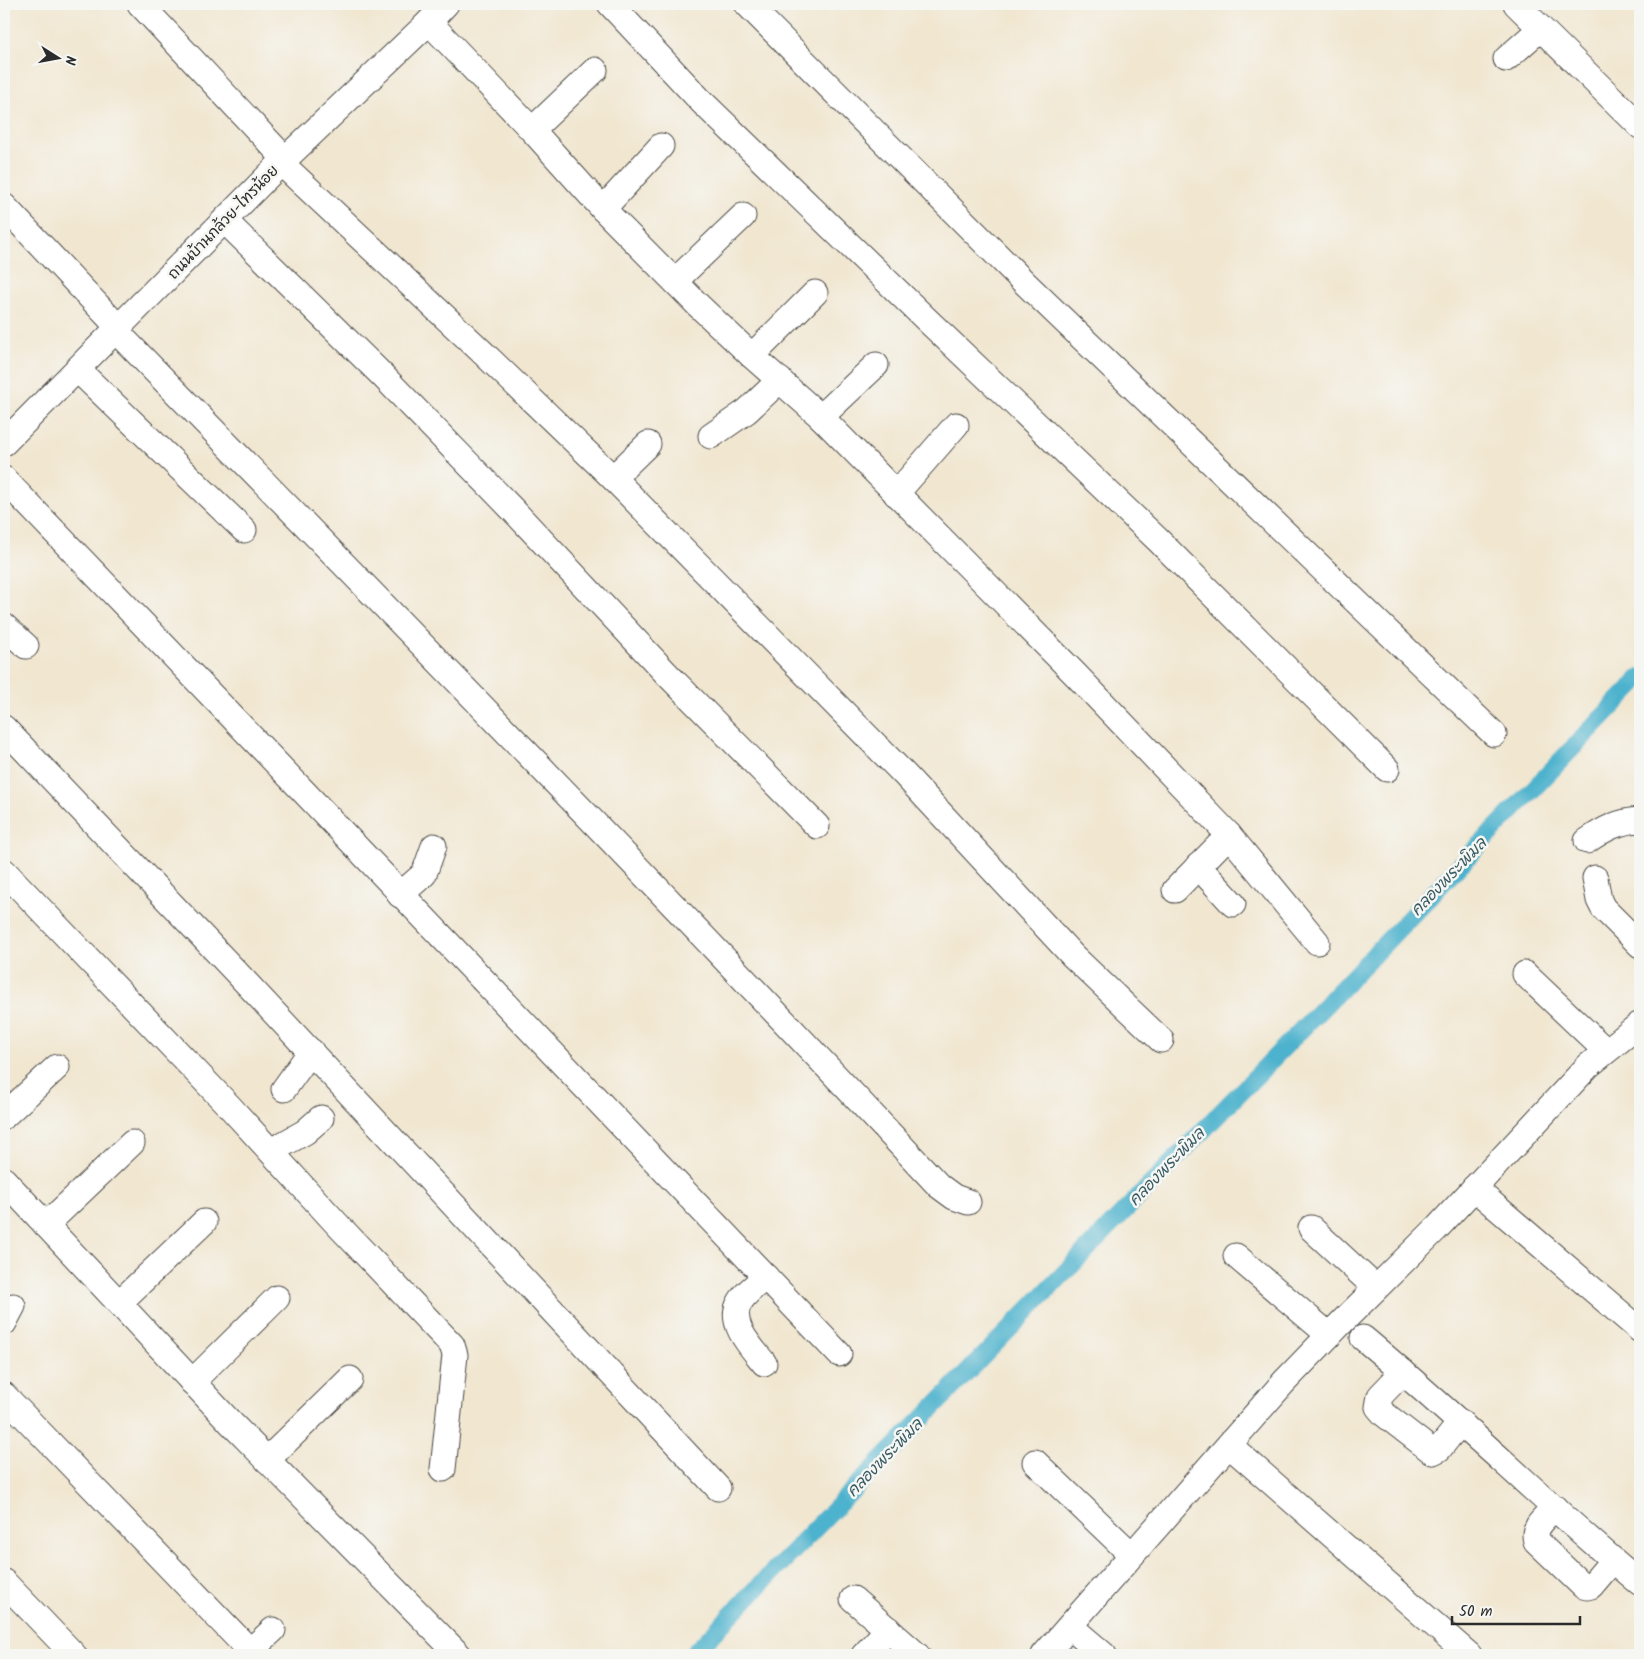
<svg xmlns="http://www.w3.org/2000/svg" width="1644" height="1659" font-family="Kalam,'Playpen Sans Thai',sans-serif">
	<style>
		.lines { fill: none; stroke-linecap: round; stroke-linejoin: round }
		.canal { stroke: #4eb2cd; stroke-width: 18 }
		.minor-casing { stroke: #494744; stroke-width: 27 }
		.minor { stroke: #fff; stroke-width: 25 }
		.labels { text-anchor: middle; stroke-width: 5; stroke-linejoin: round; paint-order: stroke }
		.street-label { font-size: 15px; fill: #2b2b2b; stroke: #f6f6f2 }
		.water-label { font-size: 16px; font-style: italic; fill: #375a64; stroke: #f6f6f2 }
	</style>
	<rect width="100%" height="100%" fill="#f6f6f2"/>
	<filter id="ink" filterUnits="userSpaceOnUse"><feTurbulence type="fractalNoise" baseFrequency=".02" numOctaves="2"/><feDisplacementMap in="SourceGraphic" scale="10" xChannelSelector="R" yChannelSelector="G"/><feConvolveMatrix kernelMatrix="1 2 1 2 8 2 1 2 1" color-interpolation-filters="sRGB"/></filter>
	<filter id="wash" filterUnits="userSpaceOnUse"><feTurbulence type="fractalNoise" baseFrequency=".0096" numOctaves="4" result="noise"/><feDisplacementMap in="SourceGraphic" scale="20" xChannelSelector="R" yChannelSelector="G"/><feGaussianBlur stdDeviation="1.12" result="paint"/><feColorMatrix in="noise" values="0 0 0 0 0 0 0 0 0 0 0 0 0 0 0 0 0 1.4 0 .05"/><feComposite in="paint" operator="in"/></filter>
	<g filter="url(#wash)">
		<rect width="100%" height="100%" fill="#f1e7d1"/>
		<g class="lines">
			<!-- canal -->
			<path class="canal" d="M692,1655L1338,992L1640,678"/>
		</g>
	</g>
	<g filter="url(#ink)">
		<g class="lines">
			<!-- minor casing -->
			<g class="minor-casing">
				<g id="minor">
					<path d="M140,4L285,159"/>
					<path d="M610,4L702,102L927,320L1158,540L1387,769"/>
					<path d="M747,4L1026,284L1494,734"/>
					<path d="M1516,4L1640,126"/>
					<path d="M429,22L532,130L603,209L699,306L752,356L821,417L1076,675L1229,835L1317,942"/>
					<path d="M1506,59L1540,29"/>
					<path d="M532,130L595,70"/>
					<path d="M281,163L479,349L613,478L905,775L1073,956L1161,1040"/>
					<path d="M4,206L119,328"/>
					<path d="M603,209L661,146"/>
					<path d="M225,221L382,375L514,511L666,673L817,826"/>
					<path d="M675,281L743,216"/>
					<path d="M116,331C393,614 669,897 939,1186L954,1197L968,1202"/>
					<path d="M752,356L815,293"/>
					<path d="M78,370L244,530"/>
					<path d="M821,417L876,365"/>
					<path d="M711,436L747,411L780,380"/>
					<path d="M4,443L281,163L429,22L446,4"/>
					<path d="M613,478L648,444"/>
					<path d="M4,479C284,769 561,1063 839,1354"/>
					<path d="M896,494L956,425"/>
					<path d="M4,626L26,646"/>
					<path d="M4,728L237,973L718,1488"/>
					<path d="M1587,841C1604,829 1619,821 1640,820"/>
					<path d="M1198,866L1233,904"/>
					<path d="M4,871L230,1107L336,1223L452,1345L455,1355L443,1469"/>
					<path d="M1595,878L1599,900L1603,908L1640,945"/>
					<path d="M1175,890L1229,835"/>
					<path d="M400,895L424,874L434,846"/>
					<path d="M1525,974L1606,1051"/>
					<path d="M284,1089L311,1051"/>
					<path d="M4,1116L57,1067"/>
					<path d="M271,1151L305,1132L321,1118"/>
					<path d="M4,1180L230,1422L459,1655"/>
					<path d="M1474,1188L1640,1330"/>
					<path d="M46,1225L132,1143"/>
					<path d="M1311,1228L1376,1288"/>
					<path d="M1236,1256L1329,1335"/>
					<path d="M119,1303L204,1222"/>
					<path d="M4,1323L13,1306"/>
					<path d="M1363,1338C1458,1417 1546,1504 1640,1583"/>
					<path d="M764,1363C752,1348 727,1323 740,1302C746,1292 757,1284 766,1277"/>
					<path d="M1403,1372L1380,1396L1378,1407L1384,1414L1433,1452L1439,1449L1461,1422"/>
					<path d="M192,1382L277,1298"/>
					<path d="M4,1395L254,1655"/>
					<path d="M1229,1445L1469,1655"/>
					<path d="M267,1460L350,1379"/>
					<path d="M1035,1462L1132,1555"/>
					<path d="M1555,1508C1546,1517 1531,1527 1536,1541L1583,1586L1587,1587L1591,1586L1613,1560"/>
					<path d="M4,1582L74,1655"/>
					<path d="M853,1599L917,1655"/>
					<path d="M1070,1626L1104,1655"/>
					<path d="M250,1651L273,1630"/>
					<path d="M864,1655L888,1629"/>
					<path d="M1044,1655L1284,1382L1343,1321L1438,1227L1588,1066L1640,1024"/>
				</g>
			</g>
			<!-- minor -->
			<use href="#minor" class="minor"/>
		</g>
	</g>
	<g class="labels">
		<!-- street labels -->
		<g class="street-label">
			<text transform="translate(223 222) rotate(-46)" y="5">ถนนบ้านกล้วย-ไทรน้อย</text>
		</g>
		<!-- water labels -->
		<g class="water-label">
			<text transform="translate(1448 876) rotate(-46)" y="6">คลองพระพิมล</text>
			<text transform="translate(1166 1166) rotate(-46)" y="6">คลองพระพิมล</text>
			<text transform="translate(884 1457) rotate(-46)" y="6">คลองพระพิมล</text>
		</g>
	</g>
	<!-- margin -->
	<rect width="1644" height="1659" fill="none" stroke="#f6f6f2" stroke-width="20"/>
	<!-- north arrow -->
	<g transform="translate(58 58) rotate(101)" stroke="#f6f6f2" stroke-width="4" paint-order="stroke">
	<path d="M0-4L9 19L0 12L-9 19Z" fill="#2b2b2b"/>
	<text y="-8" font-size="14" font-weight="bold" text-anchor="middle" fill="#2b2b2b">N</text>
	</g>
	<!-- scale -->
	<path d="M1452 1616v8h128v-8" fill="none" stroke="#2b2b2b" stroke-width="2.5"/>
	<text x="1459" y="1616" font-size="15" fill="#2b2b2b" stroke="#f6f6f2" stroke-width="4" paint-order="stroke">50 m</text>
</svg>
